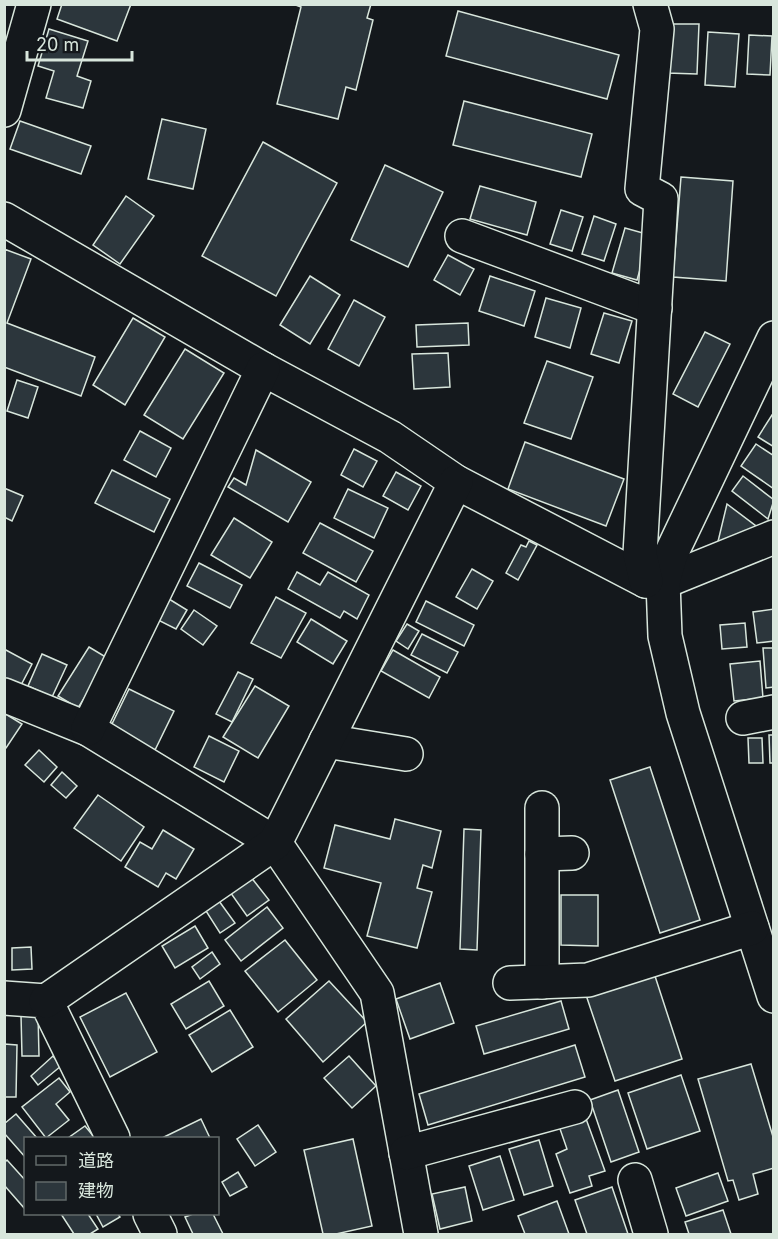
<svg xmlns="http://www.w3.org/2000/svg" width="778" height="1239" font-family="Inter,'Noto Sans JP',sans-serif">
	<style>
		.building { fill: #2c363c; stroke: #d8e6dc; stroke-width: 1.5 }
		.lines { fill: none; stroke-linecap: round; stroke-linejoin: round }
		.minor-casing { stroke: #d8e6dc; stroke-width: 36 }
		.minor { stroke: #14181c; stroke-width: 33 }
	</style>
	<rect width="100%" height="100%" fill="#14181c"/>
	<!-- building -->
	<g class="building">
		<path d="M62,4H131L117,41L57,19Z"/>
		<path d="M371,4L367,18L373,20L356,90L346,87L338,119L277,104L301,7L293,4Z"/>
		<path d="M458,11L619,55L607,99L446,56Z"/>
		<path d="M669,24H699L697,74L667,73Z"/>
		<path d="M49,29L88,41L77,76L91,81L83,108L46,98L54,71L38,66Z"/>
		<path d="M708,32L739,34L735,87L705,85Z"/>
		<path d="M749,35L772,36L770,75L747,74Z"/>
		<path d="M464,101L592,134L581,177L453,145Z"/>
		<path d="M162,119L206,129L193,189L148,179Z"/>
		<path d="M20,121L91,146L81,174L10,149Z"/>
		<path d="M263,142L337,183L276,296L202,256Z"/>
		<path d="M385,165L443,192L408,267L351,240Z"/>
		<path d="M681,177L733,181L726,281L673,277Z"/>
		<path d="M480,186L536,202L527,235L470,219Z"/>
		<path d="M126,196L154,216L120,264L93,245Z"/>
		<path d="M561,210L583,217L572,251L550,244Z"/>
		<path d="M594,216L616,224L604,261L582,254Z"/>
		<path d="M625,228L650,235L637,280L612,273Z"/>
		<path d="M4,249L31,259L7,323L95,357L81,396L4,367Z"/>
		<path d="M448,255L474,269L460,295L434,280Z"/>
		<path d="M310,276L340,295L310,344L280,325Z"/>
		<path d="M490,276L535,291L524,326L479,311Z"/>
		<path d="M546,298L581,308L570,348L535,337Z"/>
		<path d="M354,300L385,317L359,366L328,349Z"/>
		<path d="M604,313L632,321L619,363L591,354Z"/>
		<path d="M133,318L165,337L125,405L93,385Z"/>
		<path d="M468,323L469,345L417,347L416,325Z"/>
		<path d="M705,332L730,344L698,407L673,394Z"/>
		<path d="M185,349L224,373L183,439L144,415Z"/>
		<path d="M448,353L450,387L414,389L412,354Z"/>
		<path d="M547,361L593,377L571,439L524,423Z"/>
		<path d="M17,380L38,387L28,418L7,411Z"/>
		<path d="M772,415L774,416V447L758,437Z"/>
		<path d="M140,431L171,448L156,477L124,460Z"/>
		<path d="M525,442L624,479L606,526L508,489Z"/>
		<path d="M756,444L774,456V489L741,466Z"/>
		<path d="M354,449L377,461L363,487L341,475Z"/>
		<path d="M256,450L311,482L288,522L228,487L234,478L246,485Z"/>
		<path d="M112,470L170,499L154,532L95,503Z"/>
		<path d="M396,472L421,486L408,510L383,496Z"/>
		<path d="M743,476L774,500L768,519L732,491Z"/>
		<path d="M4,488L23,496L12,521L4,517Z"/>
		<path d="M348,489L388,508L374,538L334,518Z"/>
		<path d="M727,504L760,529L715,554Z"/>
		<path d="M234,518L272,542L250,578L211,555Z"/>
		<path d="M320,523L373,551L356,582L303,553Z"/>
		<path d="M529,541L537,545L518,580L506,573L521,545L526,547Z"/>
		<path d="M199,563L242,585L230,608L187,586Z"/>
		<path d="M472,569L493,581L477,609L456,597Z"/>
		<path d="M297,572L320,585L328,572L369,595L357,619L344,611L340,618L288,589Z"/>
		<path d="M276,597L306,613L281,658L251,643Z"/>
		<path d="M169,599L187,610L176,629L158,620Z"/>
		<path d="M426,601L474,625L464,646L416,622Z"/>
		<path d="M774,609V641L757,643L753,612Z"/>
		<path d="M194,610L217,626L203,645L181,629Z"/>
		<path d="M311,619L347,641L333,664L297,642Z"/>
		<path d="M745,623L747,647L722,649L720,625Z"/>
		<path d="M407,624L419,631L408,649L396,641Z"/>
		<path d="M422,634L458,652L447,673L411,655Z"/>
		<path d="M89,647L109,659L78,708L58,696Z"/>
		<path d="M763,648H774V687L766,688Z"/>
		<path d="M4,649L32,664L20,687L4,679Z"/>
		<path d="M393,650L440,677L429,698L381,671Z"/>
		<path d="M42,654L67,665L52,697L28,686Z"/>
		<path d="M760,661L763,698L734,701L730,664Z"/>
		<path d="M238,672L253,679L232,722L216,714Z"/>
		<path d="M255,686L289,706L258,758L223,737Z"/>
		<path d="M129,689L174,711L155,750L110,728Z"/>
		<path d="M4,713L22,724L6,748H4Z"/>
		<path d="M769,735H774V763H770Z"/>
		<path d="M209,736L239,751L224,782L194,767Z"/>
		<path d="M748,738H762L763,763H749Z"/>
		<path d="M39,750L57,767L44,782L25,765Z"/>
		<path d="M650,767L700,920L660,933L610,780Z"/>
		<path d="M62,772L77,786L66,798L51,785Z"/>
		<path d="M98,795L144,827L121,861L74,828Z"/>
		<path d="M395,819L441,831L432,868L423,865L417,888L432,892L417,948L367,936L381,883L324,868L335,825L390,839Z"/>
		<path d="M464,829L481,830L477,950L460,949Z"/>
		<path d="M163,830L194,849L176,879L166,873L158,887L125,867L140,842L152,849Z"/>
		<path d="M250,876L269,900L247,916L230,892Z"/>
		<path d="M561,895H598V946L561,945Z"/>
		<path d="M219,901L235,923L220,933L206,911Z"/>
		<path d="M267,907L283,928L241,961L225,940Z"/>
		<path d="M195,926L208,948L175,968L162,946Z"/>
		<path d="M285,940L317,980L278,1012L245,971Z"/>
		<path d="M31,947L32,969L12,970V948Z"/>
		<path d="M212,952L220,964L200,979L192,967Z"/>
		<path d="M654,973L682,1059L615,1081L586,995Z"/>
		<path d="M209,981L224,1006L186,1029L171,1004Z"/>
		<path d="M329,981L367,1022L323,1062L286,1019Z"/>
		<path d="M440,983L454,1023L410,1039L396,999Z"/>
		<path d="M126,993L157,1052L110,1077L80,1017Z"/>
		<path d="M561,1001L569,1029L484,1054L476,1026Z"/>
		<path d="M230,1010L253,1047L212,1072L189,1035Z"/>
		<path d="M38,1014L39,1056H22L21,1015Z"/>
		<path d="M4,1044L17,1045L16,1097H4Z"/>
		<path d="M575,1045L585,1077L428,1125L419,1094Z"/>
		<path d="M53,1056L61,1066L38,1085L31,1076Z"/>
		<path d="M349,1056L376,1086L352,1108L324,1078Z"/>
		<path d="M751,1064L774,1140V1168L753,1174L758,1194L739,1200L733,1180L728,1181L698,1079Z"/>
		<path d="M681,1075L700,1131L647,1149L628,1093Z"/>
		<path d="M59,1078L70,1092L56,1104L69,1120L46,1138L22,1107Z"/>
		<path d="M618,1090L639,1152L611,1162L590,1100Z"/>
		<path d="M16,1114L37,1138H26V1158L4,1133V1124Z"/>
		<path d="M585,1116L605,1171L589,1176L592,1186L570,1193L556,1154L567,1149L559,1126Z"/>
		<path d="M201,1119L210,1138H162Z"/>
		<path d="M258,1125L276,1152L255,1166L237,1139Z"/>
		<path d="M85,1126L95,1138H68Z"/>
		<path d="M353,1139L372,1226L336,1234H323L304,1150Z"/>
		<path d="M539,1140L553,1186L524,1195L509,1149Z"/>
		<path d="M500,1156L514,1200L483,1210L469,1166Z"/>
		<path d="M7,1160L26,1181L25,1209L4,1185V1163Z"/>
		<path d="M238,1172L247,1187L230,1196L222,1182Z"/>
		<path d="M718,1173L728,1201L686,1216L676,1188Z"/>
		<path d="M465,1187L472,1221L440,1229L432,1194Z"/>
		<path d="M612,1187L628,1234H587L575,1200Z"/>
		<path d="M557,1201L569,1234H525L518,1216Z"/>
		<path d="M723,1210L731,1234H689L685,1222Z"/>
		<path d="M61,1214H88L98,1229L90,1234H74Z"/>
		<path d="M96,1214H118L120,1217L103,1227Z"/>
		<path d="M193,1214H213L223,1234H193L185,1217Z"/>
	</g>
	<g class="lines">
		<!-- minor casing -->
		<g class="minor-casing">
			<g id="minor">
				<path d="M4,110L34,4"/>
				<path d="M4,219L263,369L390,437L456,482L646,581L663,582L774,537"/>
				<path d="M462,236L655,308"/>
				<path d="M774,338L671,554L663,582L665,636L683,713L774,996"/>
				<path d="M646,581L640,554L661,199L642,189L657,29L650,4"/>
				<path d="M4,695L88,729L275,843L377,993L421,1234"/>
				<path d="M743,718L774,712"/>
				<path d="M88,729L263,369"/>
				<path d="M326,741L406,754"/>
				<path d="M542,854L572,853"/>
				<path d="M542,982V808"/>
				<path d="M510,983L588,980L752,928"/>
				<path d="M4,998L46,1001L113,1138"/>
				<path d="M46,1001L275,843L456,482"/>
				<path d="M406,1153L575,1107"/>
				<path d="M635,1180L651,1234"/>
				<path d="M150,1214L160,1234"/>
			</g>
		</g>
		<!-- minor -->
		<use href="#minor" class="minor"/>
	</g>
	<!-- border -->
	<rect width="778" height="1239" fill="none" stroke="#d8e6dc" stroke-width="12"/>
	<!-- legend -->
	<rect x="24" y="1137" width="195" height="78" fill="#14181c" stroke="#626a69" stroke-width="1.5"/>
	<rect x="36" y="1156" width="30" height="9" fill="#14181c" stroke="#626a69" stroke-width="1.5"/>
	<text x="78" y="1167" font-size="18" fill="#d8e6dc">道路</text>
	<rect x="36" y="1182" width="30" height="18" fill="#2c363c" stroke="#626a69" stroke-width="1.5"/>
	<text x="78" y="1197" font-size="18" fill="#d8e6dc">建物</text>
	<!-- scale -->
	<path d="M27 51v9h105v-9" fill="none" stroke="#d8e6dc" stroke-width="3"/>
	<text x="36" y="51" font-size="18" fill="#d8e6dc" stroke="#14181c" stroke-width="4.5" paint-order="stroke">20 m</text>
</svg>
